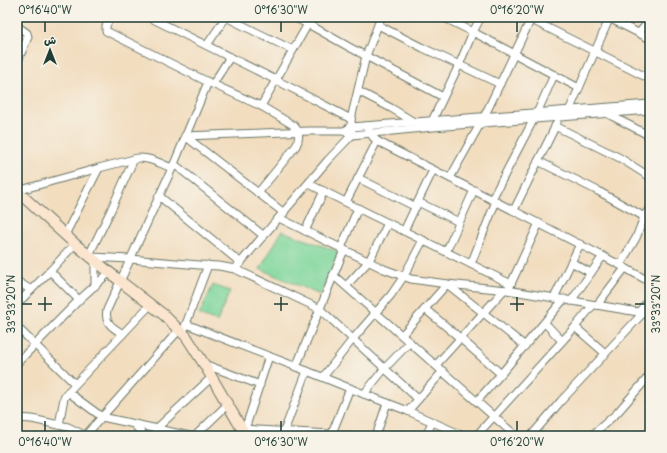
<svg xmlns="http://www.w3.org/2000/svg" width="667" height="453" font-family="'Playpen Sans','Playpen Sans Arabic',sans-serif">
	<style>
		.green { fill: #7cd59a; stroke: #4e8967 }
		.lines { fill: none; stroke-linecap: round; stroke-linejoin: round }
		.street-casing { stroke: #697565; stroke-width: 9 }
		.secondary-casing { stroke: #697565; stroke-width: 12 }
		.street { stroke: #fff; stroke-width: 7 }
		.secondary { stroke: #fbe5cf; stroke-width: 10 }
		.ticks { fill: none; stroke: #1f3d34; stroke-width: 1.5 }
		.neatline { fill: none; stroke: #1f3d34; stroke-width: 1.5 }
		.ticks-label { font-size: 10px; text-anchor: middle; fill: #1f3d34 }
	</style>
	<rect width="100%" height="100%" fill="#f7f3e8"/>
	<filter id="ink" filterUnits="userSpaceOnUse"><feTurbulence type="fractalNoise" baseFrequency=".025" numOctaves="2"/><feDisplacementMap in="SourceGraphic" scale="8" xChannelSelector="R" yChannelSelector="G"/><feConvolveMatrix kernelMatrix="1 2 1 2 8 2 1 2 1" color-interpolation-filters="sRGB"/></filter>
	<filter id="wash" filterUnits="userSpaceOnUse"><feTurbulence type="fractalNoise" baseFrequency=".012" numOctaves="4" result="noise"/><feDisplacementMap in="SourceGraphic" scale="16" xChannelSelector="R" yChannelSelector="G"/><feGaussianBlur stdDeviation="0.9" result="paint"/><feColorMatrix in="noise" values="0 0 0 0 0 0 0 0 0 0 0 0 0 0 0 0 0 1.4 0 .05"/><feComposite in="paint" operator="in"/></filter>
	<g filter="url(#wash)">
		<rect width="100%" height="100%" fill="#f2ddbf"/>
		<!-- green -->
		<g class="green">
			<path d="M282,231L339,252L320,295L260,269Z"/>
			<path d="M213,285L230,291L217,322L199,315Z"/>
		</g>
	</g>
	<g filter="url(#ink)">
		<g class="lines">
			<!-- street casing -->
			<g class="street-casing">
				<g id="street">
					<path d="M110,17L106,26V31L208,82L261,106L293,125C300,131 300,138 296,146L258,193"/>
					<path d="M149,17L276,80L351,119"/>
					<path d="M226,17L260,34L293,50"/>
					<path d="M293,17L308,24L349,47L443,97"/>
					<path d="M443,17L473,32L579,88"/>
					<path d="M526,17L650,79"/>
					<path d="M607,17L650,39"/>
					<path d="M378,25L423,48L500,84"/>
					<path d="M17,26L27,33L28,37L17,63"/>
					<path d="M639,33L650,20"/>
					<path d="M207,45L226,17"/>
					<path d="M213,84L230,57"/>
					<path d="M358,91L391,108L414,122"/>
					<path d="M261,106L308,24"/>
					<path d="M569,111L610,17"/>
					<path d="M608,114L650,136"/>
					<path d="M432,121L459,65L473,32L481,17"/>
					<path d="M366,126L373,137L377,141L620,265L650,282"/>
					<path d="M555,126L620,158L650,177"/>
					<path d="M344,131L351,127L650,104"/>
					<path d="M185,136L309,131H344L352,135L433,127L650,110"/>
					<path d="M185,136L284,213"/>
					<path d="M538,161L598,191L650,220"/>
					<path d="M174,164L264,236"/>
					<path d="M358,178L416,207"/>
					<path d="M450,178L484,117L532,17"/>
					<path d="M309,184L511,284"/>
					<path d="M17,191L99,168L138,158C150,157 161,164 172,168"/>
					<path d="M159,196L241,263"/>
					<path d="M492,199L537,113L554,75"/>
					<path d="M346,202L377,141"/>
					<path d="M418,202L459,222"/>
					<path d="M514,210L557,123"/>
					<path d="M279,218L384,269L411,279L447,284L507,290L650,314"/>
					<path d="M305,231L324,191"/>
					<path d="M404,231L433,170"/>
					<path d="M65,235L99,168"/>
					<path d="M341,248L358,208"/>
					<path d="M446,252L474,190"/>
					<path d="M89,255L111,210L134,159"/>
					<path d="M92,257L130,259L199,265L219,266L235,269L320,309L418,399"/>
					<path d="M571,262L591,273"/>
					<path d="M471,264L496,201"/>
					<path d="M620,265L636,238L644,217L650,207"/>
					<path d="M235,269L328,160L350,137L352,135L351,119L366,56L381,17"/>
					<path d="M50,271L79,300"/>
					<path d="M333,275L516,436"/>
					<path d="M17,281L31,290"/>
					<path d="M95,286V260"/>
					<path d="M346,286L369,261L388,223"/>
					<path d="M509,288L539,223"/>
					<path d="M554,298L580,244"/>
					<path d="M571,301L603,256"/>
					<path d="M17,304L50,271L75,244"/>
					<path d="M597,305L625,268"/>
					<path d="M425,309L460,338L501,374"/>
					<path d="M639,312L650,298"/>
					<path d="M545,323L562,341"/>
					<path d="M186,324L208,265"/>
					<path d="M17,327L75,384"/>
					<path d="M575,327L605,353"/>
					<path d="M183,333L186,324L307,371L364,394L408,411L464,436"/>
					<path d="M123,334C113,328 104,323 107,310L174,164L208,82"/>
					<path d="M402,335L447,284L525,346"/>
					<path d="M17,363L79,300L110,272"/>
					<path d="M204,364L260,385"/>
					<path d="M436,365L504,290"/>
					<path d="M296,367L344,250"/>
					<path d="M323,377L353,339L391,295L404,276L423,240"/>
					<path d="M68,392L102,417L190,436"/>
					<path d="M364,394L385,368L410,342"/>
					<path d="M477,401L501,374L564,299"/>
					<path d="M408,411L443,371"/>
					<path d="M17,418L32,419L68,427L86,436"/>
					<path d="M134,424L144,436"/>
					<path d="M59,425L64,398L68,392L151,304"/>
					<path d="M156,429L212,377"/>
					<path d="M242,429L331,434L347,436"/>
					<path d="M245,429L269,356"/>
					<path d="M283,434L307,371"/>
					<path d="M85,436L179,330"/>
					<path d="M195,436L228,404"/>
					<path d="M331,436L350,388"/>
					<path d="M376,436L387,403"/>
					<path d="M426,436L432,422"/>
					<path d="M476,436L575,327L593,305"/>
					<path d="M531,436L561,401L643,313"/>
					<path d="M591,436L617,413L650,375"/>
				</g>
			</g>
			<!-- secondary casing -->
			<g class="secondary-casing">
				<path id="secondary" d="M17,191L75,244L120,281L164,315L179,330L186,336L204,364L246,436"/>
			</g>
			<!-- street -->
			<use href="#street" class="street"/>
			<!-- secondary -->
			<use href="#secondary" class="secondary"/>
		</g>
	</g>
	<!-- ticks -->
	<path class="ticks" d="M45,22V32M281,22V32M517,22V32M45,297V311M281,297V311M517,297V311M22,304H32M38,304H52M274,304H288M510,304H524M635,304H645M45,421V431M281,421V431M517,421V431"/>
	<!-- margin -->
	<rect width="667" height="453" fill="none" stroke="#f7f3e8" stroke-width="44"/>
	<!-- north arrow -->
	<g transform="translate(50 50)" stroke="#f7f3e8" stroke-width="3" paint-order="stroke">
	<path d="M0-3L7 15L0 10L-7 15Z" fill="#1f3d34"/>
	<text y="-6" font-size="11" font-weight="bold" text-anchor="middle" fill="#1f3d34">ش</text>
	</g>
	<rect x="22" y="22" width="623" height="409" class="neatline"/>
	<g class="ticks-label">
		<text x="45" y="14">0°16'40"W</text>
		<text x="281" y="14">0°16'30"W</text>
		<text x="517" y="14">0°16'20"W</text>
		<text transform="translate(11 304) rotate(-90)" y="4">33°33'20"N</text>
		<text transform="translate(656 304) rotate(-90)" y="4">33°33'20"N</text>
		<text x="45" y="446">0°16'40"W</text>
		<text x="281" y="446">0°16'30"W</text>
		<text x="517" y="446">0°16'20"W</text>
	</g>
</svg>
